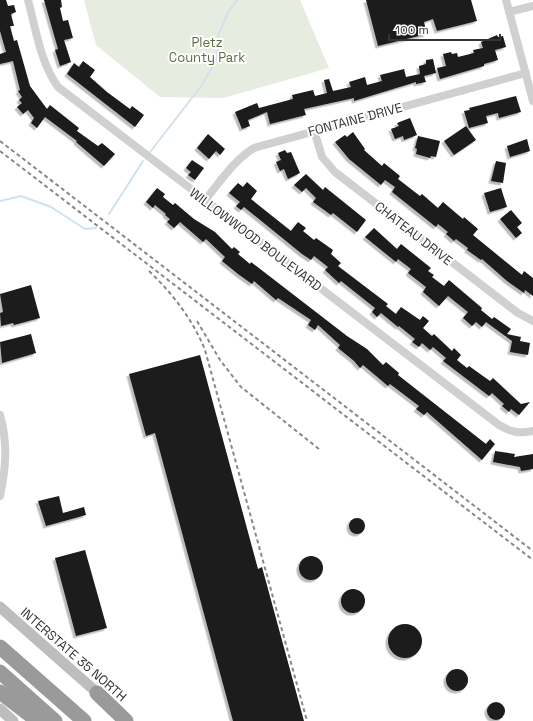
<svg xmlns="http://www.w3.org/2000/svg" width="533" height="721" font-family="'Space Grotesk',sans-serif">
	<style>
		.green { fill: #e6ecdf }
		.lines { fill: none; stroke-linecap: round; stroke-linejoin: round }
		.stream { stroke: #cfe2ee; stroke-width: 2 }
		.building { fill: #1a1a1a; filter: url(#shadow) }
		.minor { stroke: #d0d0d0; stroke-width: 8 }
		.secondary { stroke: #bdbdbd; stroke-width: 11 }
		.motorway { stroke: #9a9a9a; stroke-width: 15 }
		.rail { stroke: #888; stroke-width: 2; stroke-dasharray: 4 3; stroke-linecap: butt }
		.labels { text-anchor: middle; stroke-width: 4; stroke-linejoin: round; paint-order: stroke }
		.park-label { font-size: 13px; fill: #56703f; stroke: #fff }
		.street-label { font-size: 13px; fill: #333; stroke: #fff }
	</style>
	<defs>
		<filter id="shadow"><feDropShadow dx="-2.5" dy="2.5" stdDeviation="0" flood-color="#0004"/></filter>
	</defs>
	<rect width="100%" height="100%" fill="#fff"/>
	<!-- green -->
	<path class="green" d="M84,0H300L329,68L223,98L160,97L96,45Z"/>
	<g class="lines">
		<!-- stream -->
		<g class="stream">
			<path d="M150,152L202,85L217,58L218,36L228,12L237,0"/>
			<path d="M0,201L21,196L51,207L85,229L96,228"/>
			<path d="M109,214L143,161"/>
		</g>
	</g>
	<!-- building -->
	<g class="building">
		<path d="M0,0H6L8,6L14,5L16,12L11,14L14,26H10L14,41L17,40L30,86L47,109L50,105L79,128L77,131L98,146L102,143L115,154L104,166L76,142L77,141L45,117L37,128L31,123L34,118L28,110L23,114L17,107L22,103L19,100L22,97L18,91L20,90L13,61L0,64V54L6,52L0,31Z"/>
		<path d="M44,0H61L62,7L60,8L63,21L68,20L73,38L64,40L71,62L60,66L55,50L58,49Z"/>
		<path d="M366,0H471L477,21L437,31L433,19L424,22L427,34L378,46Z"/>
		<path d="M497,35L498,37L503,36L506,47L495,50L498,60L484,64V66L440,79L437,68L446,66L443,54L451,52L452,54L457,53L458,57L474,53L473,50L483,48L481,42Z"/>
		<path d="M433,59L436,73L424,76L426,82L416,84V82L354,101V98L304,109L306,115L270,124L267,112L248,120L250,126L242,129L235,112L257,103L259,108L293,99L292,95L313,90L315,96L327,93L324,80L329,79L333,91L351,87L349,82L365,77L367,85L382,81L380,75L404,69L406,77L420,74L419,66L426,64V60Z"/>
		<path d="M83,61L95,70L90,77L107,92L130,109L132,106L144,115L135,127L67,74L74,63L79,67Z"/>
		<path d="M516,96L521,112L499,118L498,113L486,116L488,123L469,128L464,111L470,110L469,108Z"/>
		<path d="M410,118L417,135L404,140L403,136L395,139L391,129L399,126L397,123Z"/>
		<path d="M466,126L476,140L454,155L444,141Z"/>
		<path d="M353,132L365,149L364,150L382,166L384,163L400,176L398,179L420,196L422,194L438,208L443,202L463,219L464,217L478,229L473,235L522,275L524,271L533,278V296L525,290L524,293L507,281L482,259L481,260L467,250L468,248L456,239L454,241L446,234L448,232L438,224L436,227L392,192L395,187L385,180L381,185L349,159L335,142L345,135L347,137Z"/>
		<path d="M208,134L225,149L220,155L216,151L209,159L197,148Z"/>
		<path d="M418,136L440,141L436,157L431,156L430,158L416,154L417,149L415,148Z"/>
		<path d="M527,139L530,151L510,157L507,146Z"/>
		<path d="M285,150L287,153L291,152L300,173L288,179L284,169L280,171L276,162L281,160L278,153Z"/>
		<path d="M192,160L204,168L195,180L188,175L191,172L186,168Z"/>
		<path d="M496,161L506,163L503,183L491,181Z"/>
		<path d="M306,174L323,190L325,187L366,220L357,232L333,213L331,215L313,202L316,198L306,188L302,192L294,185Z"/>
		<path d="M247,182L257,191L251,199L291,231L298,222L306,228L303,231L314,240L316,238L333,250L331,254L341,263L338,266L388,304L386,306L396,314L401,307L420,320L423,316L429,321L423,328L432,336L434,334L452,351L454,348L461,355L457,360L467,368L469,366L490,381L493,378L521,404L530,402L519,415L511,409L509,412L502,406L504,404L492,393L489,396L443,361L446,358L433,347L430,350L422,343L419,347L412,342L415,339L399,326L398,327L381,313L377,317L372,312L375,308L341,281L339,283L325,270L328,267L314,256L311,260L302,254L244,207L241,210L236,206L240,202L229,193L238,183L243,187Z"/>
		<path d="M157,188L165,194L163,197L173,205L175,203L194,219L215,232L232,249L234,247L240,252L238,254L250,264L251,262L347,336L367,349L383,365L386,362L399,373L398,375L486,444L490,439L495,444L482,460L427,412L424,415L416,409L419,406L390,384L388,386L363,365L360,368L354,361L338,348L340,345L318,325L315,330L308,325L311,320L278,298L276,300L254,281L252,284L238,274L222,261L225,257L206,239L203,242L180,222L174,228L167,222L170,219L165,215L166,214L155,205L153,208L146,202Z"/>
		<path d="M501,188L507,207L490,212L484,193Z"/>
		<path d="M511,210L522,223L517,227L522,233L516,238L500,219Z"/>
		<path d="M374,228L397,249L401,244L431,268L428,271L434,275L432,277L444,286L449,280L482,308L481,310L492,319L494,317L511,329L507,334L521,337L520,341L530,343L528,355L510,352L512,341L486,322L482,327L476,322L472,326L463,318L468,312L448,296L439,306L423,292L426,287L408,273L411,269L398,259L396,262L365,237Z"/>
		<path d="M31,285L40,318L14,325L13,323L1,326L0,313L3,312L0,294Z"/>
		<path d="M31,334L36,353L2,363L0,342Z"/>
		<path d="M200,355L258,569L262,567L304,721H233L155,433L146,436L129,374Z"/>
		<path d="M495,451L515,454L514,457L533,454V469L521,471L520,467L493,462Z"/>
		<path d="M59,496L63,513L84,507L86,515L46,526L38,501Z"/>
		<circle cx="357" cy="526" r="8"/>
		<path d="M85,550L107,628L76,636L55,558Z"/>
		<circle cx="311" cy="568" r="12"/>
		<circle cx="353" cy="601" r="12"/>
		<circle cx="405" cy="641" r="17"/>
		<circle cx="457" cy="680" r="11"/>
		<circle cx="496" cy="711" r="9"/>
	</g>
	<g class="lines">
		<!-- minor -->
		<g class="minor">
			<path d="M28,0C36,29 40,62 58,87L499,425C511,432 519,434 533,431"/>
			<path d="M506,0L533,101"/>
			<path d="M509,12L533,6"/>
			<path d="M314,130L322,157L335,172L518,313L533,321"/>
			<path d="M205,200C220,182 234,160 254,148L526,73"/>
			<path d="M0,415C8,443 6,468 0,496"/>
		</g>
		<!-- secondary -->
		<g class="secondary">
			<path d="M0,607L102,697"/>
			<path d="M0,709L13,721"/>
		</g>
		<!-- motorway -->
		<g class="motorway">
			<path d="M0,647L84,721"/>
			<path d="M0,672L55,721"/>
			<path d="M0,692L38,721"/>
			<path d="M97,693L126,721"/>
		</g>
		<!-- rail -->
		<g class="rail">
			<path d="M0,141L533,551"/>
			<path d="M0,151L533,560"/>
			<path d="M149,271C173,294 193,320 205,350L307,721"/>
			<path d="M197,321L220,360L241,387L319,449"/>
		</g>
	</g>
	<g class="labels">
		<!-- park labels -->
		<g class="park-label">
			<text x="207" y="47">Pletz<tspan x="207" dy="15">County Park</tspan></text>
		</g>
		<!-- street labels -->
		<g class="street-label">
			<text transform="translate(355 119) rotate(-15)" y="5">FONTAINE DRIVE</text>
			<text transform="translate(414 233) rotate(38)" y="5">CHATEAU DRIVE</text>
			<text transform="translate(256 239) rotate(37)" y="5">WILLOWWOOD BOULEVARD</text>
			<text transform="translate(74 654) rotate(41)" y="5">INTERSTATE 35 NORTH</text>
		</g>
	</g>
	<!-- scale -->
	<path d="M389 34v6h111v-6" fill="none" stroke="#333333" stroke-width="2"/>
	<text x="395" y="34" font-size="12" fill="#333333" stroke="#ffffff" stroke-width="3" paint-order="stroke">100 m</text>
</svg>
